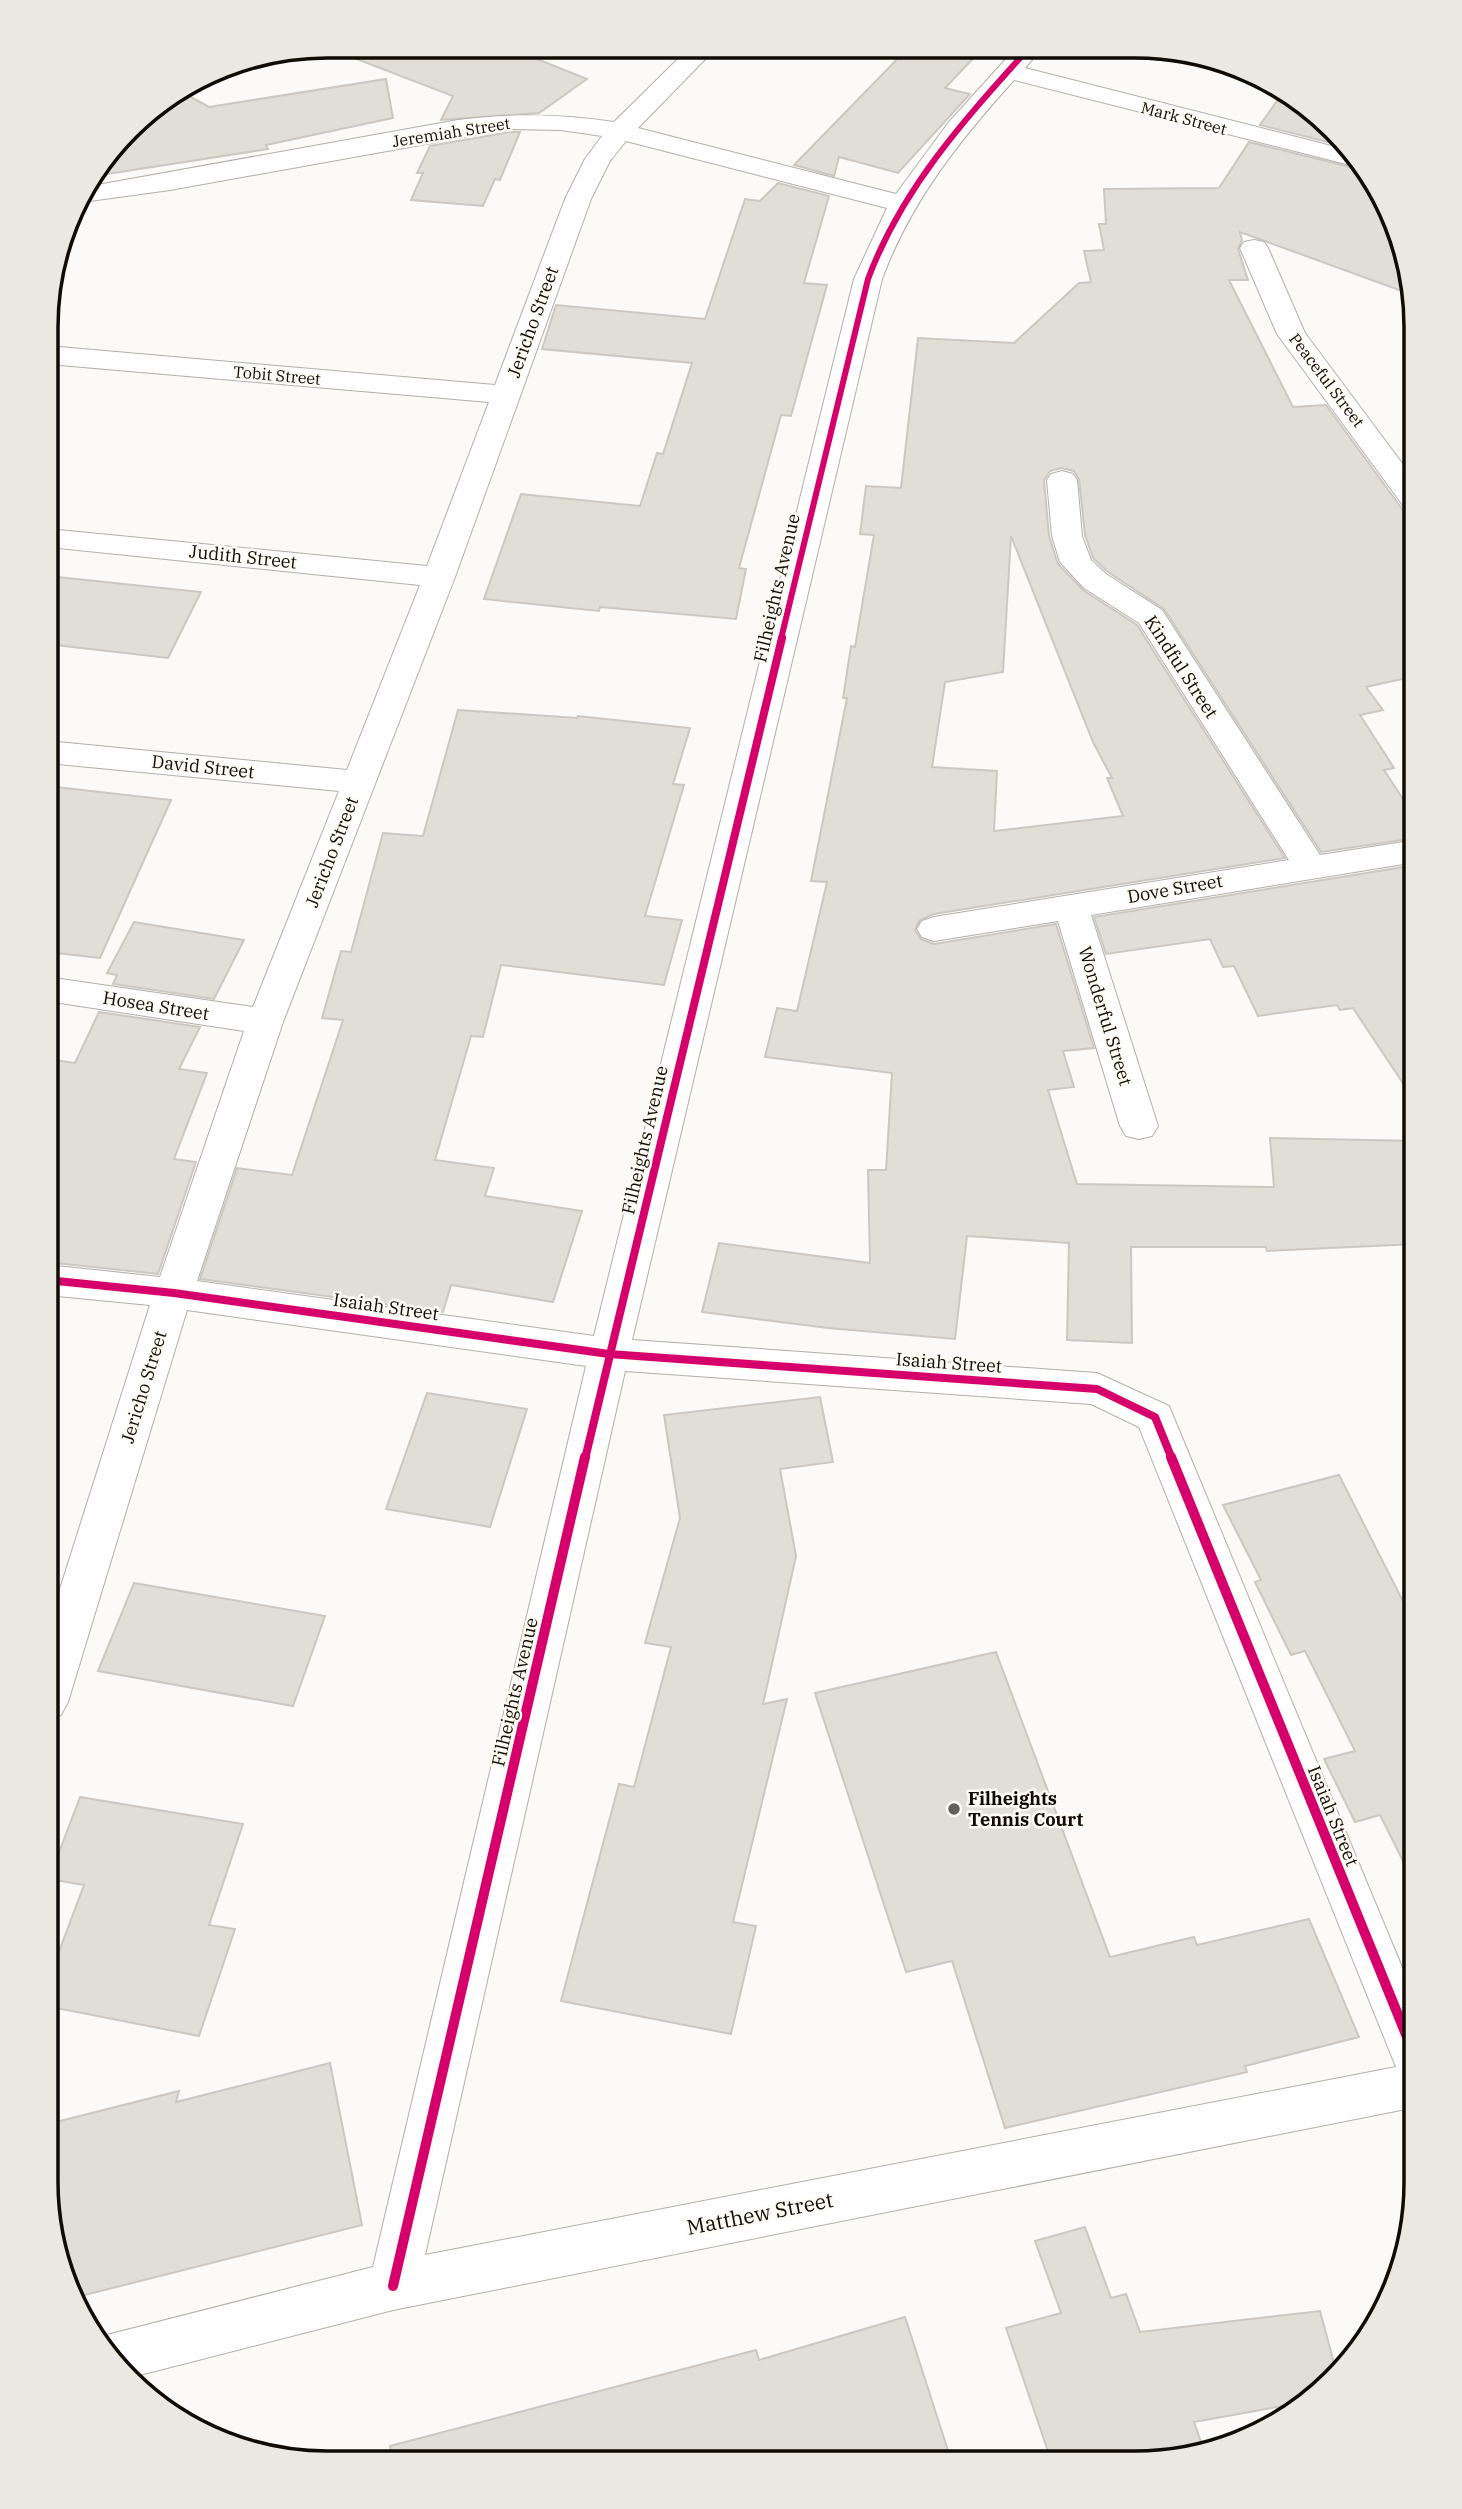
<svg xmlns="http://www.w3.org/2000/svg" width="1462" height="2509" font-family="'IBM Plex Serif',serif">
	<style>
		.building { fill: #e1ddd7; stroke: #ccc7c1; stroke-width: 2; fill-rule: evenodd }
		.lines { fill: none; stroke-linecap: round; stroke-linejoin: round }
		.minor-casing { stroke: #b3afa8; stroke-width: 2 }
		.minor { fill: #fffefe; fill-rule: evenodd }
		.cycleway-far2-casing { stroke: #fefbf5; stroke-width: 10 }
		.cycleway-far1-casing { stroke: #fefbf5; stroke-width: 12 }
		.cycleway-casing { stroke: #fefbf5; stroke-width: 15 }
		.cycleway-far2 { stroke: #d6006c; stroke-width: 6 }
		.cycleway-far1 { stroke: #d6006c; stroke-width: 8 }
		.cycleway { stroke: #d6006c; stroke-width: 10 }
		.poi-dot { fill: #635f58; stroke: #fefbf5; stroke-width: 2.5 }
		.labels { text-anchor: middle; stroke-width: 5; stroke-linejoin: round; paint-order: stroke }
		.far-street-label { font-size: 16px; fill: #100b03; stroke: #fefbf5 }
		.street-label { font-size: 18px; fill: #100b03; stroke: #fefbf5 }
		.poi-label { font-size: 18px; font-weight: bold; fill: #100b03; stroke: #fefbf5; text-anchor: start }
		.near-street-label { font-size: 21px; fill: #100b03; stroke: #fefbf5 }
		.rim { fill: none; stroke: #100b03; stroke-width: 3.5 }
	</style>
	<rect width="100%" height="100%" fill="#fcfaf7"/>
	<!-- building -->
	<g class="building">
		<path d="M334,46H505L587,79L539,113L441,120L453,96L333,50Z"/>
		<path d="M909,47H984L945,88L970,94L898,173L839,157L834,176L794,165Z"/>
		<path d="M386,79L393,118L266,145L268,149L95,176L141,116L180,91L209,107Z"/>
		<path d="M1284,91L1307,104L1351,148L1260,125Z"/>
		<path d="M509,132H520L500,180L495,179L483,206L411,200L423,173H417L430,146Z"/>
		<path d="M1249,142L1367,171L1395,220L1410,294L1240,232L1242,240L1238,249L1248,280H1229L1293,407L1326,405L1403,510L1412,513L1416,519V676L1366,687L1383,710L1360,715L1394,768L1384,770L1416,819V838L1321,852L1164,609L1108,572L1093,558L1085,535L1079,479L1074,471L1061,468L1050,471L1044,480L1049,536L1058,564L1083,590L1137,625L1285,858L934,914L920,920L915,930L921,939L934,944L1056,924L1094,1048L1063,1051L1074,1087L1048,1090L1077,1184L1274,1187L1270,1138L1416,1141V1244L1267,1251L1266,1247H1131L1132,1343L1067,1340L1069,1243L967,1236L955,1339L828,1328L702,1312L719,1243L870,1263L868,1170H886L892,1073L765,1057L777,1008L797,1011L827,882L811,881L847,698H843L851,646L855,647L874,535L860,534L866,486L901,488L918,338L1014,343L1079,283L1091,282L1084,251L1104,250L1099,224H1106L1104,189L1219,188ZM1011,536L1093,742L1112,778H1107L1123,816L994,831L997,771L932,767L945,682L1003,672Z"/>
		<path d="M778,183L829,196L804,283L827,285L791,416L781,415L739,568L746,569L736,619L600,607L599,611L484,599L521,494L640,506L657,453L663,454L692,363L542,349L556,305L705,319L745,199L760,201Z"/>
		<path d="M48,576L201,592L168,658L47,644Z"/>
		<path d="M458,710L577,718L578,716L690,728L673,784L684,785L645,916L682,920L664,985L501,965L483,1037L471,1036L435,1160L494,1168L485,1196L582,1211L553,1302L451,1285L443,1312L200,1279L237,1168L292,1175L343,1020L322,1018L341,951L351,952L383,833L423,836Z"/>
		<path d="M47,786L171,800L100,958L47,952Z"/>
		<path d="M1416,865V1103L1353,1008L1340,1010L1337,1005L1258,1016L1234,966L1223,967L1210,939L1106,954L1094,917Z"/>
		<path d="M134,922L244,940L214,999L113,984L117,975L107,973Z"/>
		<path d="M99,1012L200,1027L179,1069L207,1073L174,1159L196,1162L158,1274L47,1262V1059L75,1063Z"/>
		<path d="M427,1393L527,1409L490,1527L386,1509Z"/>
		<path d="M820,1397L833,1462L780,1469L796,1556L763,1704L787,1699L733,1922L756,1926L731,2034L561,2001L619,1784L634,1787L671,1647L645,1643L680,1518L664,1415Z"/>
		<path d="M1339,1475L1416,1627V1887L1380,1815L1355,1822L1324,1759L1355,1751L1305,1651L1291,1655L1255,1582L1261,1580L1223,1505Z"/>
		<path d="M134,1583L325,1616L293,1706L98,1671Z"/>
		<path d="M996,1652L1110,1957L1194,1937L1197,1945L1309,1919L1359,2037L1245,2066L1247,2072L1005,2128L952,1961L906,1972L815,1693Z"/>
		<path d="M80,1797L243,1824L209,1925L235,1929L199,2036L46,2006V1986L84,1885L49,1879Z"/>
		<path d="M330,2063L362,2225L73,2298L48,2124L179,2091L176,2102Z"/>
		<path d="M1085,2227L1111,2298L1126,2294L1140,2332L1320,2311L1337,2374L1311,2401L1194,2422L1204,2450L1135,2463H1052L1006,2328L1061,2313L1035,2241Z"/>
		<path d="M905,2317L952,2463L392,2461L390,2446L756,2350L759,2360Z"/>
	</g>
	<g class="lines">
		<!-- minor casing -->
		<g class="minor-casing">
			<g id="minor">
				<path d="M690,47H717L638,128L896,194L949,122L1016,48H1042L1025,68L1355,152L1366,169L1014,80C959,141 911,201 882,279L632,1340L1097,1373L1169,1406L1416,2001V2107L393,2310L128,2378L104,2354L95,2338L373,2267L586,1366L187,1310L68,1702L61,1715L46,1720V1633L150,1305L47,1295V1265L160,1277L244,1031L47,1001V977L253,1007L339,791L47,763V741L347,770L420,585L48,547V529L427,566L489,402L48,364V346L495,385L565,199L585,159L602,136L561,130L509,129L170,190L75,203L86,187L458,120C512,113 560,114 614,122ZM626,141L887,208L854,279L594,1336L197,1281L283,1022L455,577L591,199L610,161ZM625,1371L1091,1404L1139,1427L1396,2067L425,2255Z"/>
				<path d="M1254,240L1264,242L1268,248L1305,333L1416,482V511L1405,508L1277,334L1240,248L1244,242Z"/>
				<path d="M1062,471L1073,474L1077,480L1082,536L1091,560L1106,574L1162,610L1320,855L1416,840V862L1091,915L1158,1126L1152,1136L1139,1139L1126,1136L1120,1126L1058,921L934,941L922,937L917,929L922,921L934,917L1289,860L1139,623L1084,588L1060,562L1052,536L1047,480L1051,474Z"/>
			</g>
		</g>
		<!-- minor -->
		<use href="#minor" class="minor"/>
		<!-- cycleway-far2 casing -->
		<g class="cycleway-far2-casing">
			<path id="cycleway-far2" d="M781,639L868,279C902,188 965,119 1029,48"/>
		</g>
		<!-- cycleway-far1 casing -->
		<g class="cycleway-far1-casing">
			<g id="cycleway-far1">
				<path d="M47,1280L174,1293L609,1354L1097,1389L1155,1417L1172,1459"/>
				<path d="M585,1459L782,638"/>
			</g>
		</g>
		<!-- cycleway casing -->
		<g class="cycleway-casing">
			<g id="cycleway">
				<path d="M1171,1457L1416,2059"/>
				<path d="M393,2286L585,1457"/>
			</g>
		</g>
		<!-- cycleway-far2 -->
		<use href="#cycleway-far2" class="cycleway-far2"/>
		<!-- cycleway-far1 -->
		<use href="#cycleway-far1" class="cycleway-far1"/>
		<!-- cycleway -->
		<use href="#cycleway" class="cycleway"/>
	</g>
	<!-- markers -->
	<circle class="poi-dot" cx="954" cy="1809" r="7"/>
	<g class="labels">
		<!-- far-street labels -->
		<g class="far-street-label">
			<text transform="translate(1184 118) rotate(15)" y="6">Mark Street</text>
			<text transform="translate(451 132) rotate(-9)" y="6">Jeremiah Street</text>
			<text transform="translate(277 375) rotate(5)" y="6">Tobit Street</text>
			<text transform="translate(1327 380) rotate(53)" y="6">Peaceful Street</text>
		</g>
		<!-- street labels -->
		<g class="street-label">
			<text transform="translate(533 322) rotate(-70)" y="6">Jericho Street</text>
			<text transform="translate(243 557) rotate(6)" y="6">Judith Street</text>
			<text transform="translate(777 588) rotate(-77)" y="6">Filheights Avenue</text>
			<text transform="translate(1181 667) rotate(57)" y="6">Kindful Street</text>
			<text transform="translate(203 767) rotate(6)" y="6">David Street</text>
			<text transform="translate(332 852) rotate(-69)" y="6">Jericho Street</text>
			<text transform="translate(1175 889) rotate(-10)" y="6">Dove Street</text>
			<text transform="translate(156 1006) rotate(9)" y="6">Hosea Street</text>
			<text transform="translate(1105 1016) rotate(73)" y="6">Wonderful Street</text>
			<text transform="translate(645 1140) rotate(-77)" y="6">Filheights Avenue</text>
			<text transform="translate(386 1307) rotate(8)" y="6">Isaiah Street</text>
			<text transform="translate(949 1363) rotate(4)" y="6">Isaiah Street</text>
			<text transform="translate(144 1387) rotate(-73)" y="6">Jericho Street</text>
			<text transform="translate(515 1692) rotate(-77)" y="6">Filheights Avenue</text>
			<text transform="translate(1333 1816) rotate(68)" y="6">Isaiah Street</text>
		</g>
		<!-- poi labels -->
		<g class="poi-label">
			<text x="968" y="1805">Filheights<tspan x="968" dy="21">Tennis Court</tspan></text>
		</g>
		<!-- near-street labels -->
		<g class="near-street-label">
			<text transform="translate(760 2214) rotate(-11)" y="7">Matthew Street</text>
		</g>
	</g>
	<!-- crop -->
	<path d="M0 0H1462V2509H0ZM327 58H1135A269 269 0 0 1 1404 327V2182A269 269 0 0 1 1135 2451H327A269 269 0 0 1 58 2182V327A269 269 0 0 1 327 58Z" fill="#ebe8e2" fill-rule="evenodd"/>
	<path class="rim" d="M327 58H1135A269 269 0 0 1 1404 327V2182A269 269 0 0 1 1135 2451H327A269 269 0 0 1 58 2182V327A269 269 0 0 1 327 58Z"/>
</svg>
